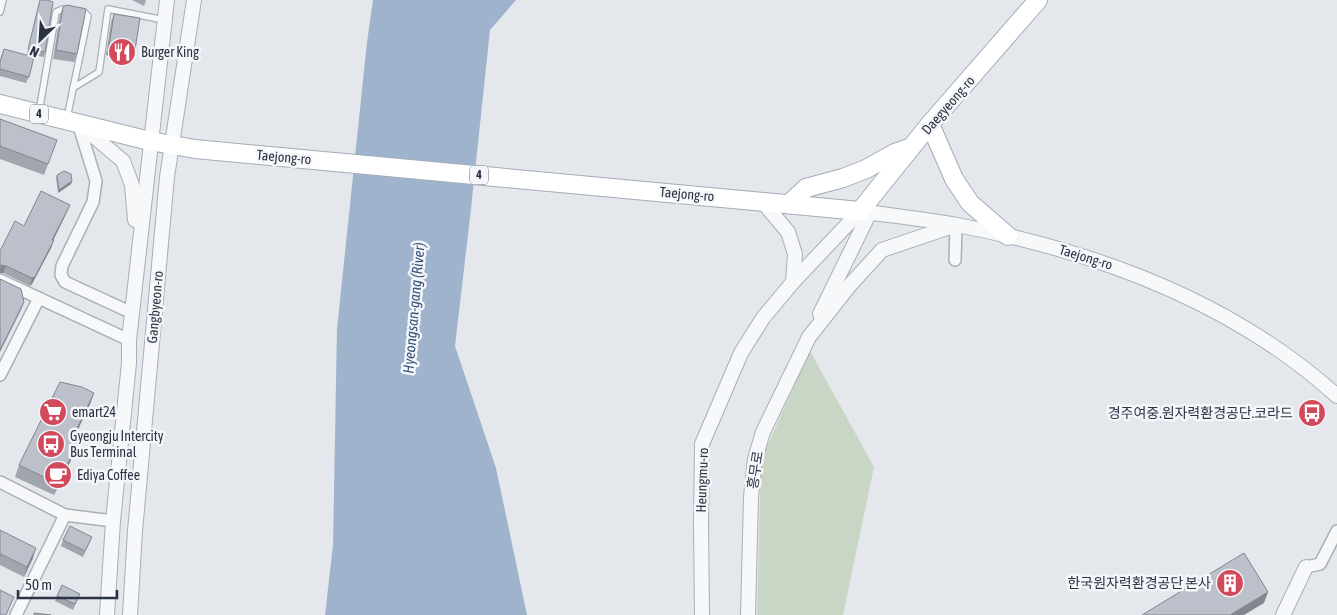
<svg xmlns="http://www.w3.org/2000/svg" width="1337" height="615" font-family="'Asap Condensed','Noto Sans KR',sans-serif">
	<style>
		.green { fill: #c9d6c5 }
		.water { fill: #9fb4cc }
		.lines { fill: none; stroke-linecap: round; stroke-linejoin: round }
		.service-casing { stroke: #a9aeb7; stroke-width: 8 }
		.minor-casing { stroke: #a9aeb7; stroke-width: 14 }
		.tertiary-casing { stroke: #a9aeb7; stroke-width: 16 }
		.primary-casing { stroke: #a3abb8; stroke-width: 20 }
		.service { stroke: #f7f8fa; stroke-width: 5.5 }
		.minor { stroke: #f7f8fa; stroke-width: 11 }
		.tertiary { stroke: #f7f8fa; stroke-width: 14 }
		.primary { stroke: #fff; stroke-width: 18 }
		.wall { fill: #a1a5ae }
		.shaded-wall { fill: #83868d }
		.building { fill: #bbc0ca; stroke: #83868d }
		.labels { text-anchor: middle; stroke-width: 5; stroke-linejoin: round; paint-order: stroke }
		.shield { fill: #f4f6f9; stroke: #676e7b; stroke-width: 1 }
		.shield-label { font-size: 12px; font-weight: bold; fill: #2b3445 }
		.poi-label { font-size: 14px; fill: #2b3445; stroke: #f4f6f9; text-anchor: start }
		.street-label { font-size: 14px; fill: #2b3445; stroke: #f4f6f9 }
		.water-label { font-size: 15px; font-style: italic; fill: #34527a; stroke: #f4f6f9 }
	</style>
	<rect width="100%" height="100%" fill="#e4e7ec"/>
	<!-- green -->
	<path class="green" d="M810,351L874,467L843,615H757L761,460Z"/>
	<!-- water -->
	<path class="water" d="M373,0H516L490,30L471,209L455,346L496,468L527,615H325L333,545L337,329L367,42Z"/>
	<g class="lines">
		<!-- service casing -->
		<g class="service-casing">
			<g id="service">
				<path d="M0,12L3,0"/>
				<path d="M73,88L99,72L108,9L164,20"/>
				<path d="M39,112L56,12L63,9H69"/>
				<path d="M67,118L88,16L84,12L79,11"/>
			</g>
		</g>
		<!-- minor casing -->
		<g class="minor-casing">
			<g id="minor">
				<path d="M78,123L96,181L93,202L62,266L61,275L65,282L132,313"/>
				<path d="M955,260L956,225"/>
				<path d="M0,280L129,340"/>
				<path d="M0,375L39,298"/>
				<path d="M0,482L65,515L113,521"/>
				<path d="M1306,567L1320,564L1337,531"/>
				<path d="M16,615L65,515"/>
			</g>
		</g>
		<!-- tertiary casing -->
		<g class="tertiary-casing">
			<g id="tertiary">
				<path d="M79,124L123,161L132,185L135,220"/>
				<path d="M793,282L860,211C892,216 925,219 957,225C1095,251 1232,301 1337,396"/>
				<path d="M820,314L870,212"/>
				<path d="M107,615L113,521L129,363V340L167,0"/>
				<path d="M130,615L135,531L167,177L194,0"/>
				<path d="M702,615L701,524L702,444L741,353L763,318L793,282L795,254L788,232L762,201"/>
				<path d="M748,615L751,497L755,459L763,432L809,337L850,285L882,250L953,226"/>
				<path d="M1283,615L1306,567"/>
			</g>
		</g>
		<!-- primary casing -->
		<g class="primary-casing">
			<g id="primary">
				<path d="M0,104L150,141L195,149L860,211L930,124L1038,0"/>
				<path d="M930,124L954,179L970,203L1008,236"/>
				<path d="M789,204L806,188L843,178L866,169L895,153L909,148"/>
			</g>
		</g>
		<!-- service -->
		<use href="#service" class="service"/>
		<!-- minor -->
		<use href="#minor" class="minor"/>
		<!-- tertiary -->
		<use href="#tertiary" class="tertiary"/>
		<!-- primary -->
		<use href="#primary" class="primary"/>
	</g>
	<!-- wall -->
	<g class="wall">
		<path d="M40,0L52,6L45,52L44,57L27,54Z"/>
		<path d="M132,0H146L144,6Z"/>
		<path d="M63,7L77,54L74,62L53,59L60,15Z"/>
		<path d="M114,14L135,50L132,59L106,55L111,22Z"/>
		<path d="M4,49L29,77L26,83L0,76V60Z"/>
		<path d="M0,119L57,140L44,175L0,159Z"/>
		<path d="M57,175L72,181L71,184L58,193L56,178Z"/>
		<path d="M67,212L53,240H54L51,248L32,284L30,286L3,273H0V251L24,226Z"/>
		<path d="M94,393L90,404L73,440L78,442L74,454L54,495L15,477L19,465Z"/>
		<path d="M0,530L33,558L24,577L0,565Z"/>
		<path d="M92,537L83,557L61,546L63,540Z"/>
		<path d="M80,594L73,610L55,601L57,596Z"/>
	</g>
	<!-- shaded-wall -->
	<g class="shaded-wall">
		<path d="M109,46L135,50L132,59L106,55Z"/>
		<path d="M72,181L71,184L58,193L59,190Z"/>
		<path d="M70,205L67,212L50,247L52,240Z"/>
		<path d="M54,240L51,248L32,284L30,286L32,278Z"/>
		<path d="M1,266H6L3,273H0V269Z"/>
		<path d="M24,302L21,310L0,352V350Z"/>
		<path d="M94,393L90,404L68,450L72,439Z"/>
		<path d="M78,442L74,454L54,495L58,484Z"/>
		<path d="M36,548L33,558L24,577L27,567Z"/>
		<path d="M1268,592L1264,603L1244,615H1230Z"/>
	</g>
	<!-- building -->
	<g class="building">
		<path d="M40,0H47L53,2L45,52L28,49Z"/>
		<path d="M67,5L86,9L77,54L56,50L63,7Z"/>
		<path d="M114,14L140,18L135,50L109,46Z"/>
		<path d="M4,49L34,57L29,77L0,69V62Z"/>
		<path d="M0,119L57,140L48,164L0,146Z"/>
		<path d="M64,171L71,174L72,181L59,190L57,175Z"/>
		<path d="M41,191L70,205L52,240H54L35,277L32,278L6,266L0,265V251L15,221L24,226Z"/>
		<path d="M0,279L21,289L24,302L0,350Z"/>
		<path d="M60,382L82,387L94,393L72,439L78,442L58,484L19,465Z"/>
		<path d="M70,526L92,537L85,551L63,540Z"/>
		<path d="M0,530L36,548L27,567L1,554L0,557Z"/>
		<path d="M1244,553L1268,592L1230,615H1142Z"/>
		<path d="M62,585L80,594L75,604L57,596Z"/>
		<path d="M0,590L14,597L6,615H0Z"/>
		<path d="M34,613L51,615H34Z"/>
	</g>
	<!-- icons -->
	<defs>
		<g id="restaurant-disc" transform="scale(1.4375)"><circle r="9.5" fill="#d1495b" stroke="#f4f6f9"/><path d="M-5-6h1v4h1v-4h1v4h1v-4h1v5L-1.5 .5V6h-2V.5L-5-1ZM5-6V6H3V1.5H1.5Q1.5-4 5-6Z" fill="#fff"/></g>
		<g id="supermarket-disc" transform="scale(1.4375)"><circle r="9.5" fill="#d1495b" stroke="#f4f6f9"/><path d="M-6-5.5h2.5l.6 2H6L4.5 2H-2.5L-4.4-4H-6ZM-1.5 3.2a1.3 1.3 0 1 0 .1 0ZM3 3.2a1.3 1.3 0 1 0 .1 0Z" fill="#fff"/></g>
		<g id="bus-disc" transform="scale(1.4375)"><circle r="9.5" fill="#d1495b" stroke="#f4f6f9"/><path d="M-5-6H5V4H4V6H2V4H-2V6H-4V4H-5ZM-3.5-4V0h7V-4ZM-3.5 1.2v1.5H-2V1.2ZM2 1.2v1.5H3.5V1.2Z" fill="#fff"/></g>
		<g id="cafe-disc" transform="scale(1.4375)"><circle r="9.5" fill="#d1495b" stroke="#f4f6f9"/><path d="M-5.5-4.5H6V0H3Q3 3.5 0 3.5H-2.5Q-5.5 3.5-5.5 0ZM3-3.2v2h1.7v-2ZM-6 4.5H4V6H-6Z" fill="#fff"/></g>
		<g id="building-disc" transform="scale(1.4375)"><circle r="9.5" fill="#d1495b" stroke="#f4f6f9"/><path d="M-4-6H4V6H1V3H-1V6H-4ZM-2.5-4.3h1.7v1.8h-1.7ZM.8-4.3h1.7v1.8H.8ZM-2.5-1h1.7V.8h-1.7ZM.8-1h1.7V.8H.8Z" fill="#fff"/></g>
	</defs>
	<g fill-rule="evenodd">
		<use href="#restaurant-disc" x="122" y="52"/>
		<use href="#supermarket-disc" x="53" y="412"/>
		<use href="#bus-disc" x="1312" y="413"/>
		<use href="#bus-disc" x="51" y="444"/>
		<use href="#cafe-disc" x="58" y="475"/>
		<use href="#building-disc" x="1230" y="583"/>
	</g>
	<g class="labels">
		<!-- shield labels -->
		<g class="shield">
			<rect x="30" y="104.5" width="18" height="19" rx="4"/>
			<rect x="470" y="165.5" width="18" height="19" rx="4"/>
		</g>
		<g class="shield-label">
			<text x="39" y="118">4</text>
			<text x="479" y="179">4</text>
		</g>
		<!-- poi labels -->
		<g class="poi-label">
			<text x="141" y="57">Burger King</text>
			<text x="72" y="417">emart24</text>
			<text x="1293" y="418" text-anchor="end">경주여중.원자력환경공단.코라드</text>
			<text x="70" y="441">Gyeongju Intercity<tspan x="70" dy="16">Bus Terminal</tspan></text>
			<text x="77" y="480">Ediya Coffee</text>
			<text x="1211" y="588" text-anchor="end">한국원자력환경공단 본사</text>
		</g>
		<!-- street labels -->
		<g class="street-label">
			<text transform="translate(948 105) rotate(-49)" y="5">Daegyeong-ro</text>
			<text transform="translate(284 157) rotate(5)" y="5">Taejong-ro</text>
			<text transform="translate(687 194) rotate(5)" y="5">Taejong-ro</text>
			<text transform="translate(1086 257) rotate(17)" y="5">Taejong-ro</text>
			<text transform="translate(155 307) rotate(-85)" y="5">Gangbyeon-ro</text>
			<text transform="translate(755 470) rotate(-81)" y="5">흥무로</text>
			<text transform="translate(702 480) rotate(-88)" y="5">Heungmu-ro</text>
		</g>
		<!-- water labels -->
		<g class="water-label">
			<text transform="translate(414 308) rotate(-85)" y="5">Hyeongsan-gang (River)</text>
		</g>
	</g>
	<!-- north arrow -->
	<g transform="translate(40 40) rotate(205)" stroke="#f4f6f9" stroke-width="4" paint-order="stroke">
	<path d="M0-4L9 19L0 12L-9 19Z" fill="#2b3445"/>
	<text y="-8" font-size="14" font-weight="bold" text-anchor="middle" fill="#2b3445">N</text>
	</g>
	<!-- scale -->
	<path d="M18 590v8h99v-8" fill="none" stroke="#2b3445" stroke-width="2.5"/>
	<text x="25" y="590" font-size="15" fill="#2b3445" stroke="#f4f6f9" stroke-width="4" paint-order="stroke">50 m</text>
</svg>
